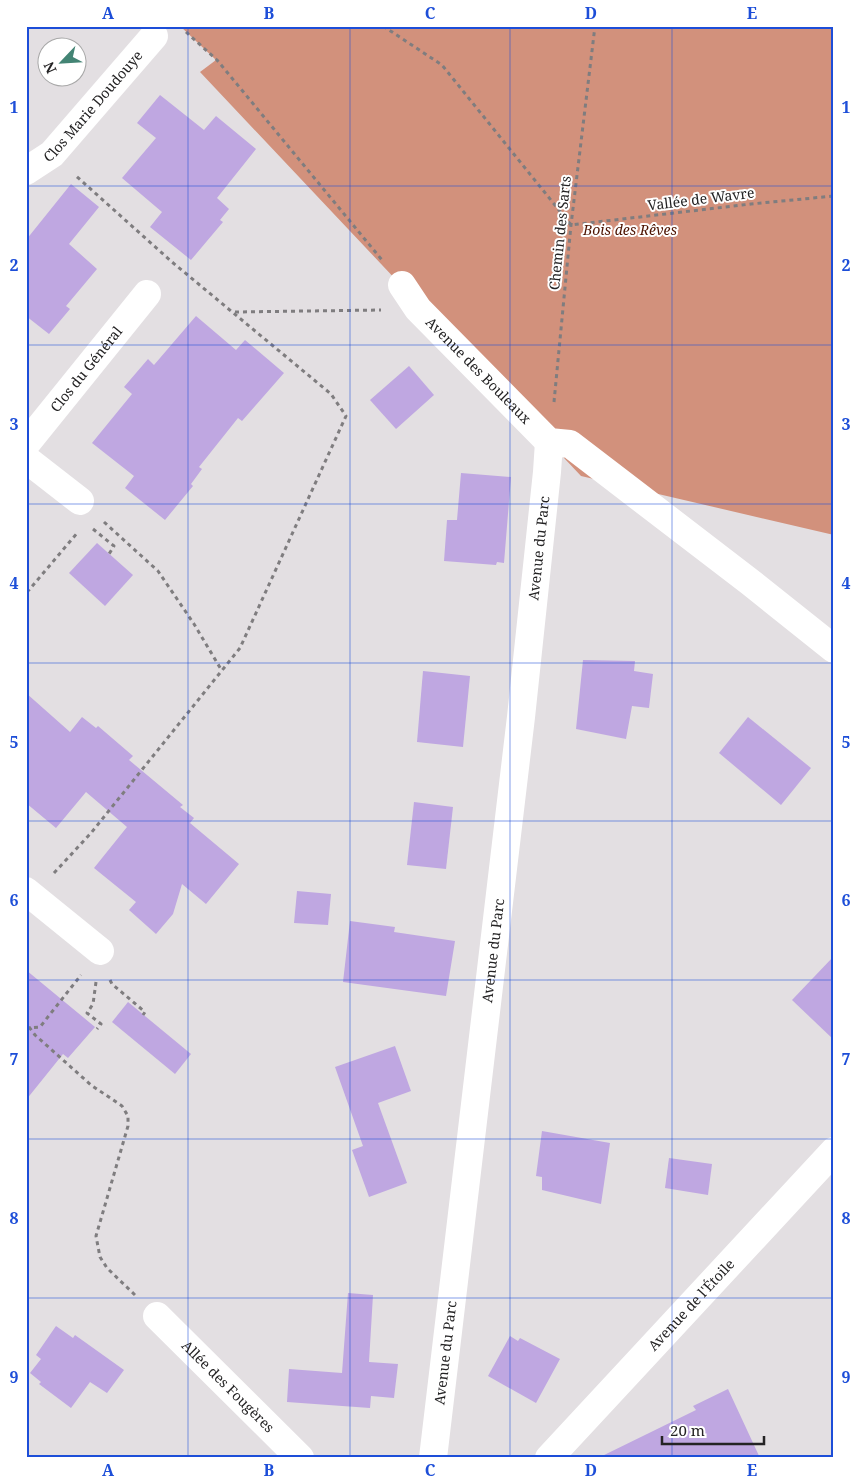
<svg xmlns="http://www.w3.org/2000/svg" width="860" height="1484" font-family="'Noto Serif',serif">
	<style>
		.forest { fill: #d2917c }
		.building { fill: #bfa7e1 }
		.lines { fill: none; stroke-linecap: round; stroke-linejoin: round }
		.path { stroke: #7f7d7f; stroke-width: 3; stroke-dasharray: 4 4; stroke-linecap: butt }
		.street { stroke: #fff; stroke-width: 28 }
		.grid { fill: none; stroke: #1d4ed8; stroke-width: 1; stroke-opacity: 0.55 }
		.labels { text-anchor: middle; stroke-width: 4; stroke-linejoin: round; paint-order: stroke }
		.street-label { font-size: 14px; fill: #242324; stroke: #fff }
		.park-label { font-size: 14px; font-style: italic; fill: #4d1301; stroke: #fff }
		.neatline { fill: none; stroke: #1d4ed8; stroke-width: 2 }
		.grid-label { font-size: 16px; text-anchor: middle; font-weight: bold; fill: #1d4ed8 }
	</style>
	<rect width="100%" height="100%" fill="#e3dfe2"/>
	<!-- forest -->
	<path class="forest" d="M180,26H834V535L581,476L200,72L216,60Z"/>
	<!-- building -->
	<g class="building">
		<path d="M160,95L204,130L216,116L256,149L217,198L229,209L220,220L223,222L191,260L150,227L162,212L122,178L156,138L137,123Z"/>
		<path d="M71,184L99,207L69,244L97,269L66,306L70,309L49,334L26,316V240Z"/>
		<path d="M196,316L236,350L245,340L284,373L242,421L238,418L199,467L202,469L191,484L193,486L165,520L125,488L134,476L92,443L132,394L124,387L148,359L154,365Z"/>
		<path d="M409,366L434,395L396,429L370,400Z"/>
		<path d="M461,473L511,477L504,563L497,562L496,565L444,561L447,520H457Z"/>
		<path d="M97,543L133,575L105,606L69,573Z"/>
		<path d="M583,660L635,661L634,671L653,674L649,708L632,706L626,739L576,729Z"/>
		<path d="M423,671L470,676L463,747L417,742Z"/>
		<path d="M26,693L70,732L82,717L96,728L98,726L133,756L129,760L183,805L180,807L194,818L190,823L239,864L206,904L182,884L173,914L156,934L129,910L136,902L94,868L127,827L86,792L56,828L26,803Z"/>
		<path d="M748,717L811,768L781,805L719,753Z"/>
		<path d="M414,802L453,807L446,869L407,865Z"/>
		<path d="M297,891L331,894L328,925L294,923Z"/>
		<path d="M350,921L395,927L394,932L455,941L446,996L343,982Z"/>
		<path d="M834,956V1040L792,1000Z"/>
		<path d="M26,970L95,1027L68,1058L63,1054L26,1100Z"/>
		<path d="M128,1002L191,1054L175,1074L112,1022Z"/>
		<path d="M395,1046L411,1091L378,1103L407,1183L369,1197L352,1150L363,1146L335,1067Z"/>
		<path d="M542,1131L610,1143L601,1204L542,1190V1177L536,1176Z"/>
		<path d="M669,1158L712,1164L708,1195L665,1188Z"/>
		<path d="M348,1293L373,1295L369,1362L398,1364L394,1398L371,1396L370,1408L287,1402L289,1369L342,1373Z"/>
		<path d="M56,1326L73,1338L75,1335L124,1370L107,1393L90,1382L71,1408L39,1384L41,1382L30,1373L41,1359L36,1355Z"/>
		<path d="M510,1336L518,1341L520,1338L560,1359L536,1403L488,1376Z"/>
		<path d="M728,1389L760,1458H598L696,1410L693,1406Z"/>
	</g>
	<g class="lines">
		<!-- path -->
		<g class="path">
			<path d="M383,26L442,65L571,225L751,204L834,196"/>
			<path d="M186,32L217,60L382,260"/>
			<path d="M235,312L381,310"/>
			<path d="M554,402L571,225L595,26"/>
			<path d="M104,522L158,571L194,624L222,671"/>
			<path d="M93,529L114,546L109,554"/>
			<path d="M26,591L29,590L78,532"/>
			<path d="M54,873L91,833L240,648L346,416L331,394L172,262L75,175"/>
			<path d="M110,980L112,984L145,1012L143,1015"/>
			<path d="M96,982L93,1004L87,1013L101,1024L97,1029"/>
			<path d="M29,1027L35,1035L91,1085L122,1106L128,1116V1126L96,1236L100,1257L107,1268L135,1295"/>
			<path d="M26,1028L40,1027L81,975"/>
		</g>
		<!-- street -->
		<g class="street">
			<path id="s1" d="M26,171L52,154L154,36"/>
			<path id="s2" d="M402,285L418,309L549,442L570,444L750,582L834,649"/>
			<path id="s3" d="M26,444L147,294"/>
			<path d="M26,459L80,501"/>
			<path d="M26,891L100,951"/>
			<path id="s4" d="M157,1316L300,1458"/>
			<path id="s5" d="M433,1458L521,717L547,472L549,442"/>
			<path id="s6" d="M549,1458L834,1151"/>
		</g>
	</g>
	<!-- grid -->
	<path class="grid" d="M188,26V1458M350,26V1458M510,26V1458M672,26V1458M26,186H834M26,345H834M26,504H834M26,663H834M26,821H834M26,980H834M26,1139H834M26,1298H834"/>
	<g class="labels">
		<!-- street labels -->
		<g class="street-label">
			<text dy="5" stroke="none"><textPath href="#s1" startOffset="94">Clos Marie Doudouye</textPath></text>
			<text transform="translate(701 199) rotate(-7)" y="5">Vallée de Wavre</text>
			<text transform="translate(560 233) rotate(-84)" y="5">Chemin des Sarts</text>
			<text dy="5" stroke="none"><textPath href="#s3" startOffset="96">Clos du Général</textPath></text>
			<text dy="5" stroke="none"><textPath href="#s2" startOffset="115">Avenue des Bouleaux</textPath></text>
			<text dy="5" stroke="none"><textPath href="#s5" startOffset="916">Avenue du Parc</textPath></text>
			<text dy="5" stroke="none"><textPath href="#s5" startOffset="511">Avenue du Parc</textPath></text>
			<text dy="5" stroke="none"><textPath href="#s6" startOffset="209">Avenue de l'Étoile</textPath></text>
			<text dy="5" stroke="none"><textPath href="#s5" startOffset="106">Avenue du Parc</textPath></text>
			<text dy="5" stroke="none"><textPath href="#s4" startOffset="100">Allée des Fougères</textPath></text>
		</g>
		<!-- park labels -->
		<g class="park-label">
			<text x="630" y="235">Bois des Rêves</text>
		</g>
	</g>
	<!-- border -->
	<rect width="860" height="1484" fill="none" stroke="#ffffff" stroke-width="55"/>
	<!-- north arrow -->
	<g transform="translate(62 62) rotate(245)"><circle r="24" fill="#ffffff" stroke="#a7a7a7"/>
	<path d="M0-4L9 19L0 12L-9 19Z" fill="#438474"/>
	<text y="-8" font-size="14" font-weight="bold" text-anchor="middle" fill="#242324">N</text>
	</g>
	<!-- scale -->
	<path d="M662 1436v8h102v-8" fill="none" stroke="#242324" stroke-width="2.5"/>
	<text x="670" y="1436" font-size="15" fill="#242324" stroke="#ffffff" stroke-width="4" paint-order="stroke">20 m</text>
	<rect x="28" y="28" width="804" height="1428" class="neatline"/>
	<g class="grid-label">
		<text x="108" y="19">A</text>
		<text x="269" y="19">B</text>
		<text x="430" y="19">C</text>
		<text x="591" y="19">D</text>
		<text x="752" y="19">E</text>
		<text x="14" y="113">1</text>
		<text x="846" y="113">1</text>
		<text x="14" y="271">2</text>
		<text x="846" y="271">2</text>
		<text x="14" y="430">3</text>
		<text x="846" y="430">3</text>
		<text x="14" y="589">4</text>
		<text x="846" y="589">4</text>
		<text x="14" y="748">5</text>
		<text x="846" y="748">5</text>
		<text x="14" y="906">6</text>
		<text x="846" y="906">6</text>
		<text x="14" y="1065">7</text>
		<text x="846" y="1065">7</text>
		<text x="14" y="1224">8</text>
		<text x="846" y="1224">8</text>
		<text x="14" y="1383">9</text>
		<text x="846" y="1383">9</text>
		<text x="108" y="1476">A</text>
		<text x="269" y="1476">B</text>
		<text x="430" y="1476">C</text>
		<text x="591" y="1476">D</text>
		<text x="752" y="1476">E</text>
	</g>
</svg>
